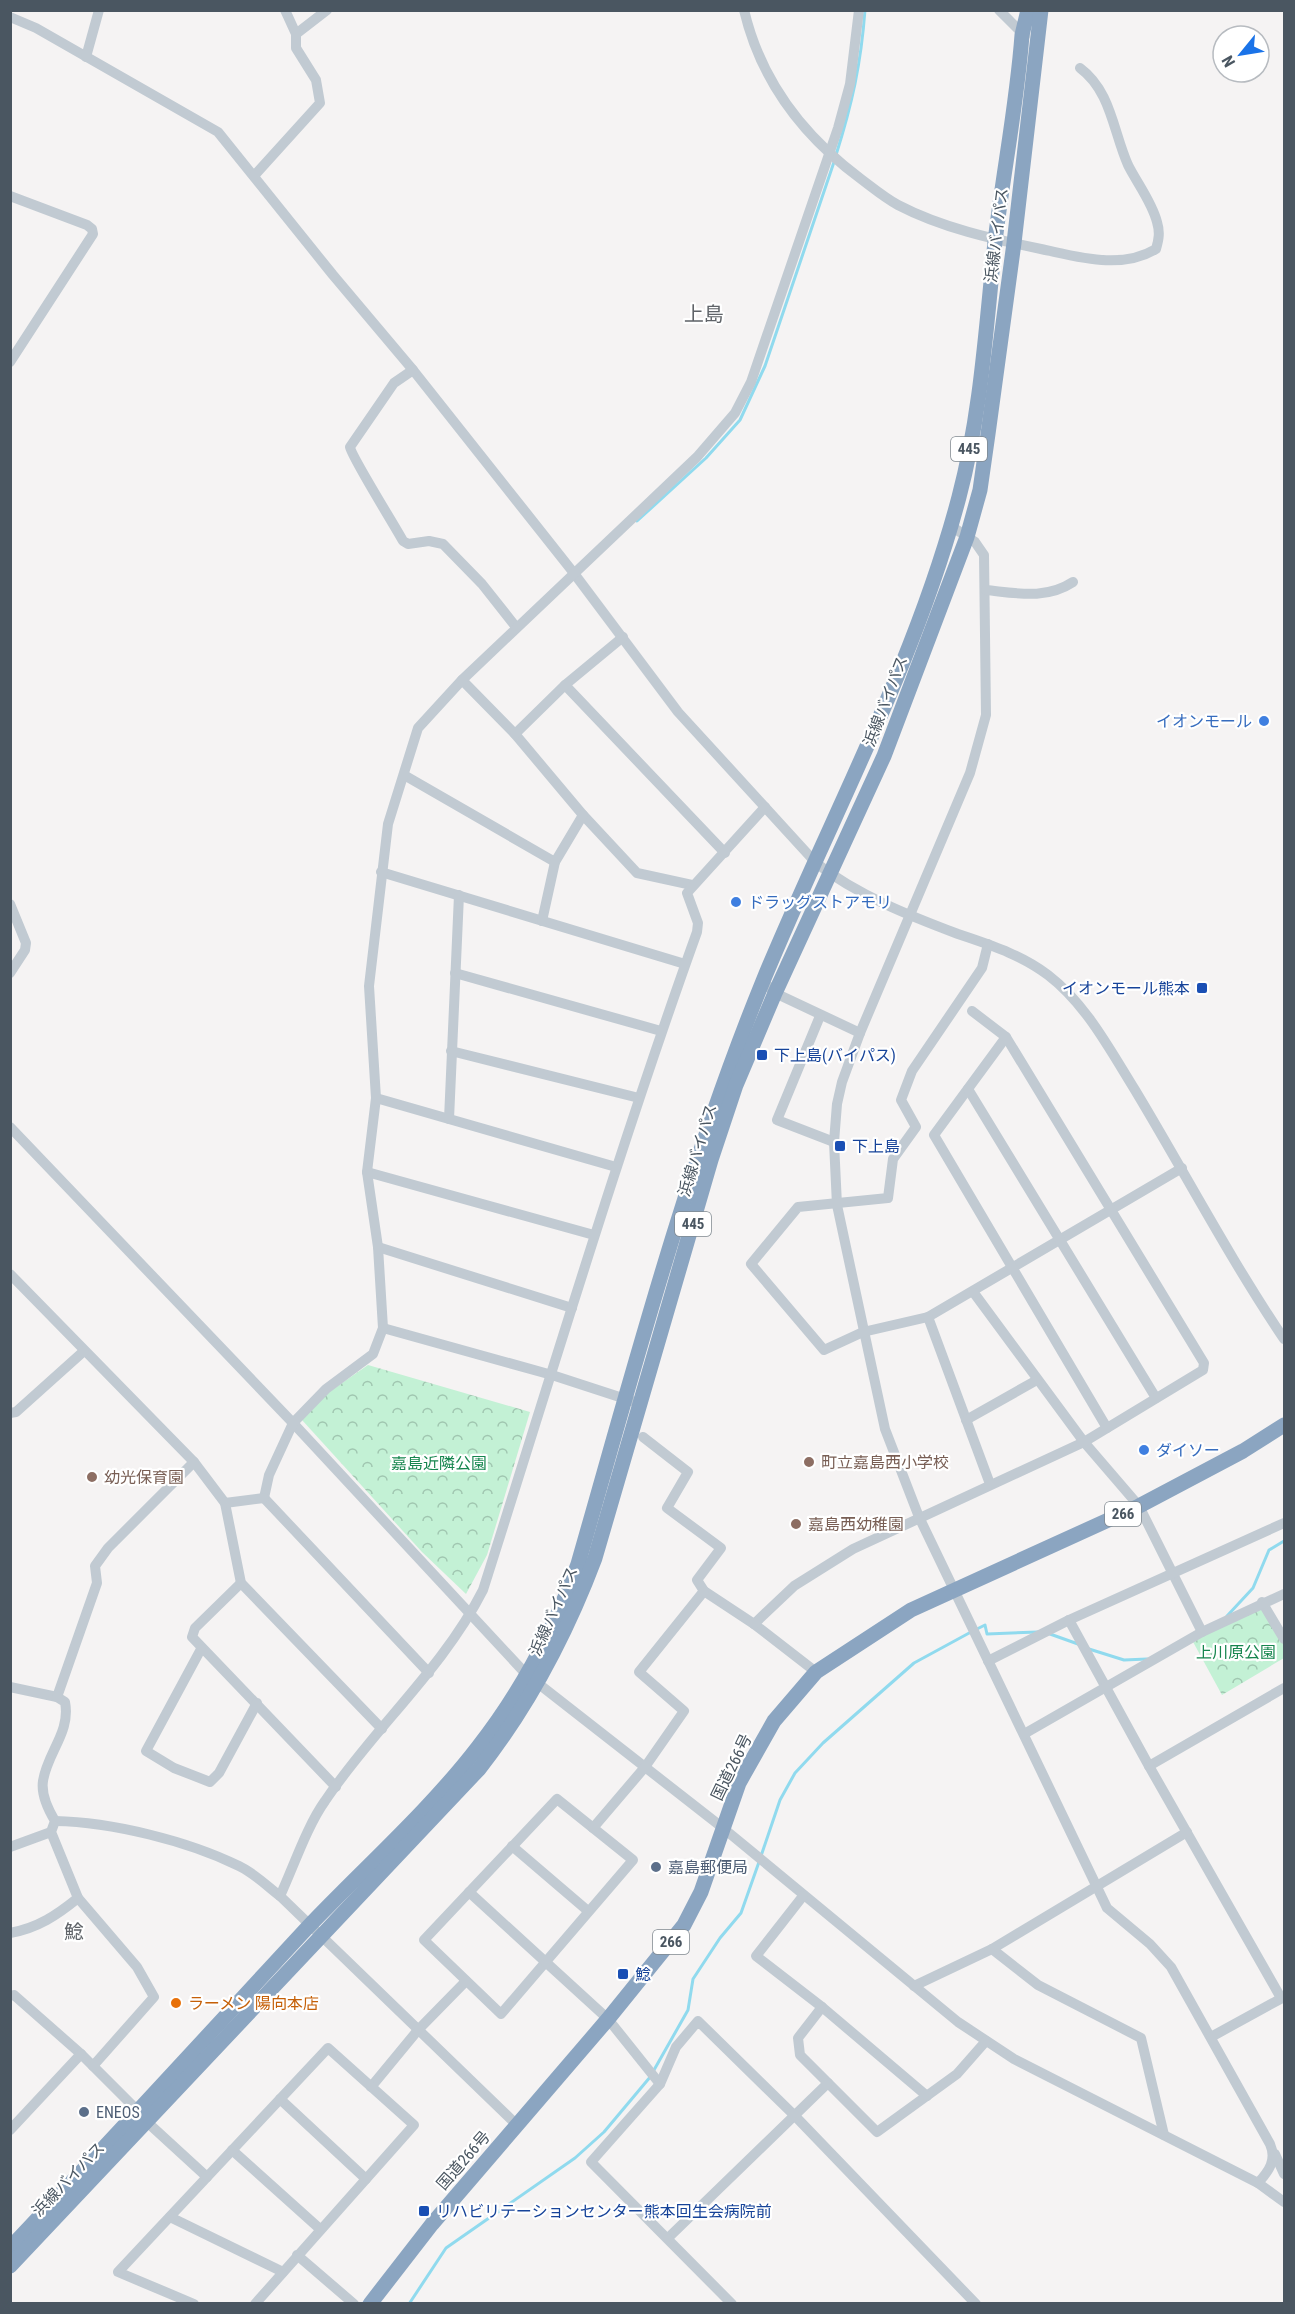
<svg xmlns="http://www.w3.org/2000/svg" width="1295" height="2314" font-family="'Roboto Condensed','Noto Sans JP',sans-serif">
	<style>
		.forest { fill: url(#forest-crowns) }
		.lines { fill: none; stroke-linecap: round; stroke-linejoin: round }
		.stream { stroke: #90daee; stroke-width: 3 }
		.minor { stroke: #c1cad2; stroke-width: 10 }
		.highway { stroke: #8ba5c1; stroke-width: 15 }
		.shop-dot { fill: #3f7fe0; stroke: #fff; stroke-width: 2 }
		.transit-dot { fill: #1a4fb4; stroke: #fff; stroke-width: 2 }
		.education-dot { fill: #8d6e63; stroke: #fff; stroke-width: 2 }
		.service-dot { fill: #5c6f8a; stroke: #fff; stroke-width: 2 }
		.food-dot { fill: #e8710a; stroke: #fff; stroke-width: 2 }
		.labels { text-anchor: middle; stroke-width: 4.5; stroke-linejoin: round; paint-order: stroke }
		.shield { fill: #fff; stroke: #808990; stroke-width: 1.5 }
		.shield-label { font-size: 15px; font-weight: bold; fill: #4a5661 }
		.street-label { font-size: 16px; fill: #4a5661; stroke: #fff }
		.shop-label { font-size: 16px; fill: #366cbe; stroke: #fff; text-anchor: start }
		.transit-label { font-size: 16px; fill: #164399; stroke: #fff; text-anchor: start }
		.education-label { font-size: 16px; fill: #785e54; stroke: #fff; text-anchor: start }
		.park-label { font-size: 16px; fill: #17864f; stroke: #fff }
		.service-label { font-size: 16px; fill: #4e5e75; stroke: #fff; text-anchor: start }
		.food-label { font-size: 16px; fill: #c56008; stroke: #fff; text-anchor: start }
		.quarter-label { font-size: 20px; fill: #5f6368; stroke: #fff }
	</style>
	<defs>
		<pattern id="forest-crowns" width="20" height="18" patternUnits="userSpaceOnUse" patternTransform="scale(1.5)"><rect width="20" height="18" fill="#c3f1d5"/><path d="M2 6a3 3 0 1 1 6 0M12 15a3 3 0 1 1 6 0" fill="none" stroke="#a0c6b0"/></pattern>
	</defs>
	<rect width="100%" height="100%" fill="#f5f3f3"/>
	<!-- forest -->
	<g class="forest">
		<path d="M368,1365L530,1412L487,1555L466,1594L422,1552L302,1420L329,1392Z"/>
		<path d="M1264,1604L1284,1642V1658L1222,1695L1192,1640Z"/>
	</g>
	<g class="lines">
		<!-- stream -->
		<g class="stream">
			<path d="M836,155C852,104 861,64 865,10"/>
			<path d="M637,521L706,458L740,420L765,366L834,162"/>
			<path d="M1227,1616L1253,1588L1269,1550L1284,1541"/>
			<path d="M977,1629L985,1625L987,1634L1038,1632"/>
			<path d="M1050,1634L1078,1644"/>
			<path d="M1089,1649L1124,1660L1147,1659"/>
			<path d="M761,1856L780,1800L795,1773L823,1743L914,1663L971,1632"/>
			<path d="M654,2070L688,2010L693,1979L720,1938L741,1913L759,1862"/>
			<path d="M409,2304L446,2248L575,2158L604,2132L651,2076"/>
		</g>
		<!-- minor -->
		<g class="minor">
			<path d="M744,10C761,82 803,136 861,179C873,188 885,198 898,205C942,228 993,239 1041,249C1079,257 1121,270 1156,249C1159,239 1160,232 1157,222C1152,202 1137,183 1128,165C1113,131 1111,91 1080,68"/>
			<path d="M999,10L1025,36"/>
			<path d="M10,17L36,28L218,132L333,275L413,370L573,572L678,712L816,863C857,895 910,916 958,934C990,945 1020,954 1048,975C1086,1004 1110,1050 1135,1090C1185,1173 1230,1259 1284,1339"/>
			<path d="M296,34L327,10"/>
			<path d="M86,57L99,10"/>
			<path d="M254,176L320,103L316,80L296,48V34L285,10"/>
			<path d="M10,196L87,225L92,229L93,234L10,362"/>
			<path d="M413,370L394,383L350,447C351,456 395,526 403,541L408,544L429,541L443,544L482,584L516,627"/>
			<path d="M951,526L975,542L984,555L986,715L970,773L860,1033L842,1082L837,1104L834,1142L837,1205L885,1429L919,1517L1107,1908L1150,1944L1171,1967L1270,2144C1277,2160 1269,2171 1258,2183"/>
			<path d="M986,590C1016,593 1046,600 1073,582"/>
			<path d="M462,680L515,734L583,815L637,873L692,885"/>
			<path d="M565,685L725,853"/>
			<path d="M515,734L565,685L623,637"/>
			<path d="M404,775L555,862"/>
			<path d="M381,872L685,964"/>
			<path d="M10,904L26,943L25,950L10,973"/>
			<path d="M542,921L555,862L583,815"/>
			<path d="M988,944L982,968L912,1071L901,1100L916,1127L893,1159L888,1198L798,1207L751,1264L824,1350L863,1332L928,1317L1182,1168"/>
			<path d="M455,973L661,1031"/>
			<path d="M763,981L775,993L860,1033"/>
			<path d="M820,1016L777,1120L834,1142"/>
			<path d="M1006,1037L934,1135L1107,1428"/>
			<path d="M451,1051L639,1098"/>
			<path d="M968,1089L1156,1398"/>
			<path d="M376,1098L616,1167"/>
			<path d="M449,1119L459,895"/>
			<path d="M10,1127L293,1423L526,1674L723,1828L958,2022L1014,2059L1258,2183L1284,2202"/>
			<path d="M367,1172L594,1235"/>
			<path d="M378,1247L572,1308"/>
			<path d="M10,1274L194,1462L225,1503L241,1583L382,1729"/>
			<path d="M974,1293L1084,1442L1139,1506L1202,1632"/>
			<path d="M928,1317L990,1484"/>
			<path d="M383,1328L552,1375L641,1404"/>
			<path d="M10,1413L16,1412L84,1351"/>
			<path d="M966,1420L1037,1380"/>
			<path d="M643,1437L688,1472L667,1508L721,1548L697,1580L704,1591L754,1624L816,1672"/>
			<path d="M264,1498L269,1475L293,1423L326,1389L373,1354L383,1328L378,1247L367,1172L376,1098L369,986L388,824L418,728L462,680L697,457L735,413L751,382L838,128L850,84L859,10"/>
			<path d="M264,1498L429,1673"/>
			<path d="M225,1503L264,1498"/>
			<path d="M241,1583L195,1628L192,1637L336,1787"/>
			<path d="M1262,1602L1284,1639"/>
			<path d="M1069,1620L1149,1766L1284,1688"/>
			<path d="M754,1624L794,1586L853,1549L1084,1442L1203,1370L1204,1363L1006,1037L972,1011"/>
			<path d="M201,1649L146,1751L174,1768L210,1782L219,1773L257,1703"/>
			<path d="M988,1661L1069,1620L1284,1523"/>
			<path d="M10,1687L57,1697L65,1702C71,1732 47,1753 43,1781C41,1794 49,1811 55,1821L51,1832L78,1898L137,1967L154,1997L93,2066"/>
			<path d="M57,1697L97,1583L95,1566L108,1548L194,1462"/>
			<path d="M1024,1734L1202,1632L1284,1594"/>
			<path d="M1149,1766L1281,1998"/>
			<path d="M557,1799L633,1860L501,2014L424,1940Z"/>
			<path d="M55,1821C112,1822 188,1841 239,1866C254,1873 267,1886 280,1896L517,2125"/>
			<path d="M593,1828L645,1767L684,1711L639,1672L704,1591"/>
			<path d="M512,1846L588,1911"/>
			<path d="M10,1847L51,1832"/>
			<path d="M469,1892L608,2019L660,2084"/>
			<path d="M280,1896C293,1868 307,1826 325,1801C374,1728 443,1669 483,1590C553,1370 619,1149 697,932L698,923L687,893L765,807"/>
			<path d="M803,1896L756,1956L822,2007L927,2096"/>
			<path d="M10,1933C38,1928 57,1915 78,1898"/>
			<path d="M992,1949L1038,1985L1141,2038L1164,2135"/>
			<path d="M914,1986L992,1949L1187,1832"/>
			<path d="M10,1996L14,1995L81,2054L138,2111"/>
			<path d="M822,2007L798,2038L800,2055L877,2132L957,2074L986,2041"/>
			<path d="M1211,2037L1284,1997"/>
			<path d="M371,2087L418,2030L466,1981"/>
			<path d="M280,2099L366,2179"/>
			<path d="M147,2122L207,2177"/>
			<path d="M10,2130L81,2054"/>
			<path d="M232,2150L320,2229"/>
			<path d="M1275,2154L1284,2174"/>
			<path d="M170,2217L283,2272"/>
			<path d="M668,2238L828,2083"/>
			<path d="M297,2255L354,2304"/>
			<path d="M194,2304L118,2272L328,2048L414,2125L255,2304"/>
			<path d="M732,2304L591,2162L660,2084L676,2047L698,2021L795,2116L976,2304"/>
		</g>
		<!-- highway -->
		<g class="highway">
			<path d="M10,2248C110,2142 208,2035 307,1928C364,1868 428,1812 478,1747C522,1691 554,1629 578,1564C634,1369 686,1170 763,981C829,820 914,667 959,497C981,414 986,327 995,242C1003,173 1017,104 1022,35L1028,10"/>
			<path d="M10,2266L479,1769C530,1704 566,1635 595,1558L711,1160L736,1085L775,993L884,756L967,537L980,490L988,434L1014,243L1041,10"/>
			<path d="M370,2304L432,2224L608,2019L684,1925L701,1892L739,1783L774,1721L816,1672L911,1610L1139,1506L1243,1451L1284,1425"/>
		</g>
	</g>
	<!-- markers -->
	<g class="shop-dot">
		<circle cx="1264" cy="721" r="6"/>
		<circle cx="736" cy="902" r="6"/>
		<circle cx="1144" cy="1450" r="6"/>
	</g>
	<g class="transit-dot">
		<rect x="1196" y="982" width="12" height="12" rx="3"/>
		<rect x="756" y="1049" width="12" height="12" rx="3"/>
		<rect x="834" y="1140" width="12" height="12" rx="3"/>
		<rect x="617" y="1968" width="12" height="12" rx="3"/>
		<rect x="418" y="2205" width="12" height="12" rx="3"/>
	</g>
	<g class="education-dot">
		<circle cx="809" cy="1462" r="6"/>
		<circle cx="92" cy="1477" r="6"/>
		<circle cx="796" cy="1524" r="6"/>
	</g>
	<g class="service-dot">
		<circle cx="656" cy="1867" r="6"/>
		<circle cx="84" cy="2112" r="6"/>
	</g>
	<circle class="food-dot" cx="176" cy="2003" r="6"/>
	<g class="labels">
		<!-- shield labels -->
		<g class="shield">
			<rect x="951" y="437" width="36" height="24" rx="4.5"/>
			<rect x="675" y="1212" width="36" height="24" rx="4.5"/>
			<rect x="1105" y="1502" width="36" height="24" rx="4.5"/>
			<rect x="653" y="1930" width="36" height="24" rx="4.5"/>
		</g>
		<g class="shield-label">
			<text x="969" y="454">445</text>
			<text x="693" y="1229">445</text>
			<text x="1123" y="1519">266</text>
			<text x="671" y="1947">266</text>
		</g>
		<!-- street labels -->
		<g class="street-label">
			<text transform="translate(996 235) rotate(-83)" y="6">浜線バイパス</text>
			<text transform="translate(885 701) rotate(-69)" y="6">浜線バイパス</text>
			<text transform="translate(697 1150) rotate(-73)" y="6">浜線バイパス</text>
			<text transform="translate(553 1611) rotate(-66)" y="6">浜線バイパス</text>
			<text transform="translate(731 1767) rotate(-64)" y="6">国道266号</text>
			<text transform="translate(463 2160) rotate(-49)" y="6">国道266号</text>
			<text transform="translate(68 2179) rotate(-46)" y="6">浜線バイパス</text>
		</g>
		<!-- shop labels -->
		<g class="shop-label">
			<text x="1252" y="727" text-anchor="end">イオンモール</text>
			<text x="748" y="908">ドラッグストアモリ</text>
			<text x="1156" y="1456">ダイソー</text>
		</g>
		<!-- transit labels -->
		<g class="transit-label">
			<text x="1190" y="994" text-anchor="end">イオンモール熊本</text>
			<text x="774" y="1061">下上島(バイパス)</text>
			<text x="852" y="1152">下上島</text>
			<text x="635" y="1980">鯰</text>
			<text x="436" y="2217">リハビリテーションセンター熊本回生会病院前</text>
		</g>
		<!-- education labels -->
		<g class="education-label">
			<text x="821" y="1468">町立嘉島西小学校</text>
			<text x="104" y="1483">幼光保育園</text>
			<text x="808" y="1530">嘉島西幼稚園</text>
		</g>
		<!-- park labels -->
		<g class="park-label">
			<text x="439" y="1469">嘉島近隣公園</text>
			<text x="1236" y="1658">上川原公園</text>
		</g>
		<!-- service labels -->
		<g class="service-label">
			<text x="668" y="1873">嘉島郵便局</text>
			<text x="96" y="2118">ENEOS</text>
		</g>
		<!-- food labels -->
		<g class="food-label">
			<text x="188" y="2009">ラーメン 陽向本店</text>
		</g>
		<!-- quarter labels -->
		<g class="quarter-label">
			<text x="704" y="321">上島</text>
			<text x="74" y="1939">鯰</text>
		</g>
	</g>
	<!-- border -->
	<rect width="1295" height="2314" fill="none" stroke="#4a5661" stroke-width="24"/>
	<!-- north arrow -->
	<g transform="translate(1241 54) rotate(240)"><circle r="28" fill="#ffffff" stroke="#b7bbc0" stroke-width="1.5"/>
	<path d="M0-4.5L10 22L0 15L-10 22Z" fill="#1a73e8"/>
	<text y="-9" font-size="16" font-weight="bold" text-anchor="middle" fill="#4a5661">N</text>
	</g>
</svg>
